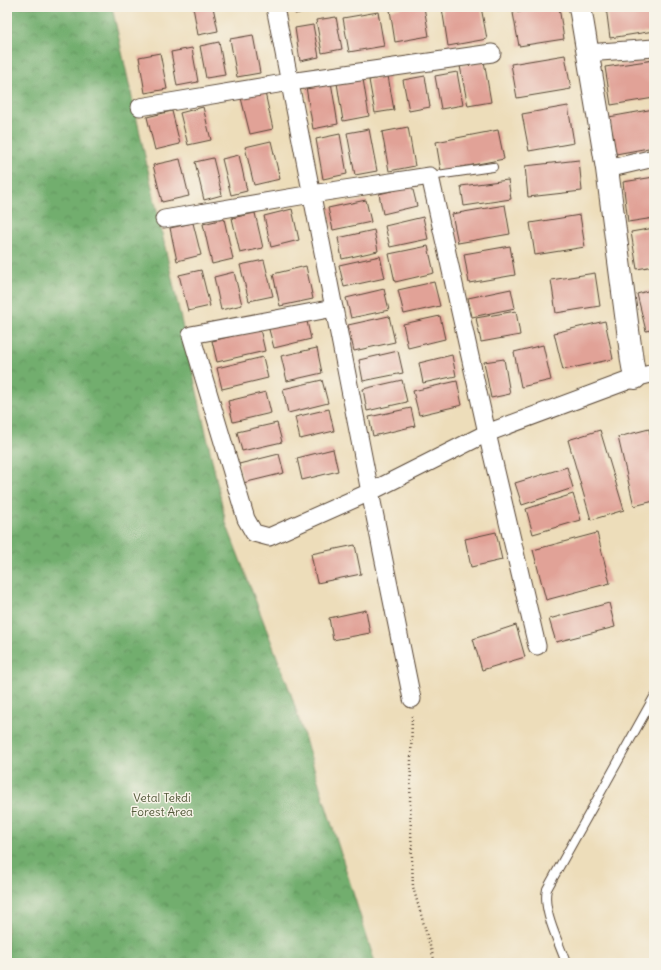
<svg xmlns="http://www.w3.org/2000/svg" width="661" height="970" font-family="Delius,sans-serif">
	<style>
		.forest { fill: url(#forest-crowns); stroke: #566c46 }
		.building { fill: #e1a297 }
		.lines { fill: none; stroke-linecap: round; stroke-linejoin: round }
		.lane-casing { stroke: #564535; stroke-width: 10 }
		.street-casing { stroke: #564535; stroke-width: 19 }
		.secondary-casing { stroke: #564535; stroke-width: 24 }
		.path { stroke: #564535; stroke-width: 2.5; stroke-dasharray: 1 3; stroke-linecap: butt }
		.lane { stroke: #fff; stroke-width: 8 }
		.street { stroke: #fff; stroke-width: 17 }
		.secondary { stroke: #fff; stroke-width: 22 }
		.labels { text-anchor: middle; stroke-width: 3; stroke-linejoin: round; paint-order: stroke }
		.park-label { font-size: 12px; fill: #545a3b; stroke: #f7f3e8 }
	</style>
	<defs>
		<pattern id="forest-crowns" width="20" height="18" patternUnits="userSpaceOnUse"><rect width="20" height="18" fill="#72ae6e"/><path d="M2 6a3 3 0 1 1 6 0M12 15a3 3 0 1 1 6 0" fill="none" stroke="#5f8e5a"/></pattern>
	</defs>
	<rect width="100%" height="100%" fill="#f7f3e8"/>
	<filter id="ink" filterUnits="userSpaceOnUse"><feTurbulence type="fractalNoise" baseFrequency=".025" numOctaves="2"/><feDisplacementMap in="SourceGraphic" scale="8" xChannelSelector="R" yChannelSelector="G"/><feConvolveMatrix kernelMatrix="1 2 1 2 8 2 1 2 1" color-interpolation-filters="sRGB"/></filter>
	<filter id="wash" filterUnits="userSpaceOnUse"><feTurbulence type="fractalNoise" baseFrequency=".012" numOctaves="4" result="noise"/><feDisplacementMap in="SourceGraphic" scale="16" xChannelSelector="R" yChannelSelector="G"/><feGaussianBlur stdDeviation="0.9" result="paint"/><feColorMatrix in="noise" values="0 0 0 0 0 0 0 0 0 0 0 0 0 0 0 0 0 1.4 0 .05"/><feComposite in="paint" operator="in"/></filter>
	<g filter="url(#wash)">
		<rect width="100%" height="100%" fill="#edddba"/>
		<!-- forest -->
		<path class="forest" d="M7,7H112L226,523L290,691L375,963H7Z"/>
		<g id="blocks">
			<!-- building -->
			<g class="building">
				<path d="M193,7H213L218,31L198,35Z"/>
				<path d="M294,7H313L314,10L295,14Z"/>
				<path d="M406,7H424L429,36L395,42L390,10Z"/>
				<path d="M448,7H481L487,39L448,46L442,8Z"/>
				<path d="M549,7H559L564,39L519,46L513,13Z"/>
				<path d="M606,7H652L654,31L610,38Z"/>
				<path d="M378,12L384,46L349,52L343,18Z"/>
				<path d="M336,17L342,49L322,53L316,20Z"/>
				<path d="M313,25L319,57L300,61L295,28Z"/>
				<path d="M253,35L260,73L237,77L230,39Z"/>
				<path d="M219,42L225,75L206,78L200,46Z"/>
				<path d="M192,48L198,82L177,86L171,52Z"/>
				<path d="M160,53L167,89L145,93L139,57Z"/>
				<path d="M565,55L571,89L517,98L511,64Z"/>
				<path d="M654,60V98L611,105L605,67Z"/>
				<path d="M484,61L491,102L468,106L460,66Z"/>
				<path d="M457,72L463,105L441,109L435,76Z"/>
				<path d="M388,76L394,110L375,113L369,80Z"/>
				<path d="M425,76L430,107L409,111L403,80Z"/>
				<path d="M363,79L369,116L343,121L337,83Z"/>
				<path d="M331,82L338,124L313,129L306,87Z"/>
				<path d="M264,88L273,129L250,134L240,94Z"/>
				<path d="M568,106L574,143L529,151L522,114Z"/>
				<path d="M203,107L211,140L188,145L180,113Z"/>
				<path d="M654,109V147L616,154L609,117Z"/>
				<path d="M172,111L180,144L155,150L147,117Z"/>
				<path d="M408,127L415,166L389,171L382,132Z"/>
				<path d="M369,129L377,171L355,175L347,133Z"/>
				<path d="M498,130L504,159L441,171L436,142Z"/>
				<path d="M340,134L347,174L323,179L316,139Z"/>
				<path d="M271,141L280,179L254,185L245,147Z"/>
				<path d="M239,155L247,191L231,195L222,159Z"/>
				<path d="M213,158L222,195L204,200L195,162Z"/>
				<path d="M180,159L189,196L162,202L153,165Z"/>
				<path d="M579,160L582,191L528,197L525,166Z"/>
				<path d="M654,177V218L628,222L623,182Z"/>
				<path d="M508,180L511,199L464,206L461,186Z"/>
				<path d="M412,186L417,206L383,214L379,194Z"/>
				<path d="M366,200L371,222L333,230L328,208Z"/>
				<path d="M505,205L510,234L458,243L452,214Z"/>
				<path d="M292,209L299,240L271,247L264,216Z"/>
				<path d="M255,213L263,248L240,253L232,218Z"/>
				<path d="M580,215L585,247L535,255L530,223Z"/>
				<path d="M423,217L428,239L390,247L385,226Z"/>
				<path d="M224,219L233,259L212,264L203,224Z"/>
				<path d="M193,223L201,255L177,261L170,228Z"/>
				<path d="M654,228V266L637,269L631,232Z"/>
				<path d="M374,230L378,251L342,259L338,238Z"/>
				<path d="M428,246L434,273L395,282L389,254Z"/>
				<path d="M510,246L515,275L469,283L464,254Z"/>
				<path d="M380,256L385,278L344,287L339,265Z"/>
				<path d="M264,260L273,296L249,301L240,265Z"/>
				<path d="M306,266L313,299L280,306L273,274Z"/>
				<path d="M201,270L210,306L188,311L179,275Z"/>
				<path d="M234,272L242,305L221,310L214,277Z"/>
				<path d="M595,273L600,306L556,313L551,280Z"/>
				<path d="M434,282L440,306L404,314L398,290Z"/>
				<path d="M384,289L389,310L351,318L346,298Z"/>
				<path d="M511,289L515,308L472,317L468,298Z"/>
				<path d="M654,289V329L646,331L637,294Z"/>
				<path d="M516,311L520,335L481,342L476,318Z"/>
				<path d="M389,316L395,342L354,351L348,325Z"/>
				<path d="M440,316L445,339L408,348L403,324Z"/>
				<path d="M306,317L311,339L274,348L268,326Z"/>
				<path d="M605,321L613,359L563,370L554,333Z"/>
				<path d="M260,329L265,351L217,362L212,341Z"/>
				<path d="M543,345L551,380L521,387L514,352Z"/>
				<path d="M317,348L322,373L287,381L281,356Z"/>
				<path d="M398,351L403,373L363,381L359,360Z"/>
				<path d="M452,355L456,376L423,383L419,363Z"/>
				<path d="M263,357L268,378L222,389L217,368Z"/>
				<path d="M504,359L510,394L491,398L484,362Z"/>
				<path d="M322,380L328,403L288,413L283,389Z"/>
				<path d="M402,380L407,402L367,411L363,389Z"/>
				<path d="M457,381L462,405L419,415L413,391Z"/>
				<path d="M266,392L271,413L233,422L228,401Z"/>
				<path d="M411,408L415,426L373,436L369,417Z"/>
				<path d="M329,409L334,431L300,439L295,417Z"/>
				<path d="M277,423L282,442L242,451L237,432Z"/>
				<path d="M649,429L654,452V501L634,506L618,437Z"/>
				<path d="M600,430L624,510L591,520L568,440Z"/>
				<path d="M333,449L338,471L302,480L297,458Z"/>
				<path d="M279,454L284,473L243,483L239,464Z"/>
				<path d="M567,467L573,488L522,505L515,483Z"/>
				<path d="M573,494L581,520L533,534L526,509Z"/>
				<path d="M496,532L502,560L471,567L465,539Z"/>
				<path d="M597,533L610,583L546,600L533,550Z"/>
				<path d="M355,545L361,574L317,583L311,554Z"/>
				<path d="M609,603L615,627L556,642L549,619Z"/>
				<path d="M366,610L370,633L333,640L329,618Z"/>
				<path d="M516,625L525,657L482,670L473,639Z"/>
			</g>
		</g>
	</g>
	<g filter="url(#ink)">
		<use href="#blocks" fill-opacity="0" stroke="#564535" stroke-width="1"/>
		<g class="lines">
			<!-- lane casing -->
			<g class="lane-casing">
				<g id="lane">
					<path d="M430,176L493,167"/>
					<path d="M566,963C559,942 542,911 547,889L654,697"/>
				</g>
			</g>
			<!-- street casing -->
			<g class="street-casing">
				<g id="street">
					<path d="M275,7L370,492L412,699"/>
					<path d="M587,53L654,48"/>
					<path d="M140,107L290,82L492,53"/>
					<path d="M607,169L654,158"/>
					<path d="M164,219L312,194L430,176L487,433L537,646"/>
					<path d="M334,308L191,335L246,519L254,533L269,537L370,492L487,433L635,378L654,373"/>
				</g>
			</g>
			<!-- secondary casing -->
			<g class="secondary-casing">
				<path id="secondary" d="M580,7L607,169L632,361L635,378"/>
			</g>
			<!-- path -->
			<path class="path" d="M412,716L410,803L413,887L435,963"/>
			<!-- lane -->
			<use href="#lane" class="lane"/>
			<!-- street -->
			<use href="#street" class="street"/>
			<!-- secondary -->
			<use href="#secondary" class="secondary"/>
		</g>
	</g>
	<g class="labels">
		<!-- park labels -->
		<g class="park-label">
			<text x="162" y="802">Vetal Tekdi<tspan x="162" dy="14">Forest Area</tspan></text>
		</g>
	</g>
	<!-- margin -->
	<rect width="661" height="970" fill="none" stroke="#f7f3e8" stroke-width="24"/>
</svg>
